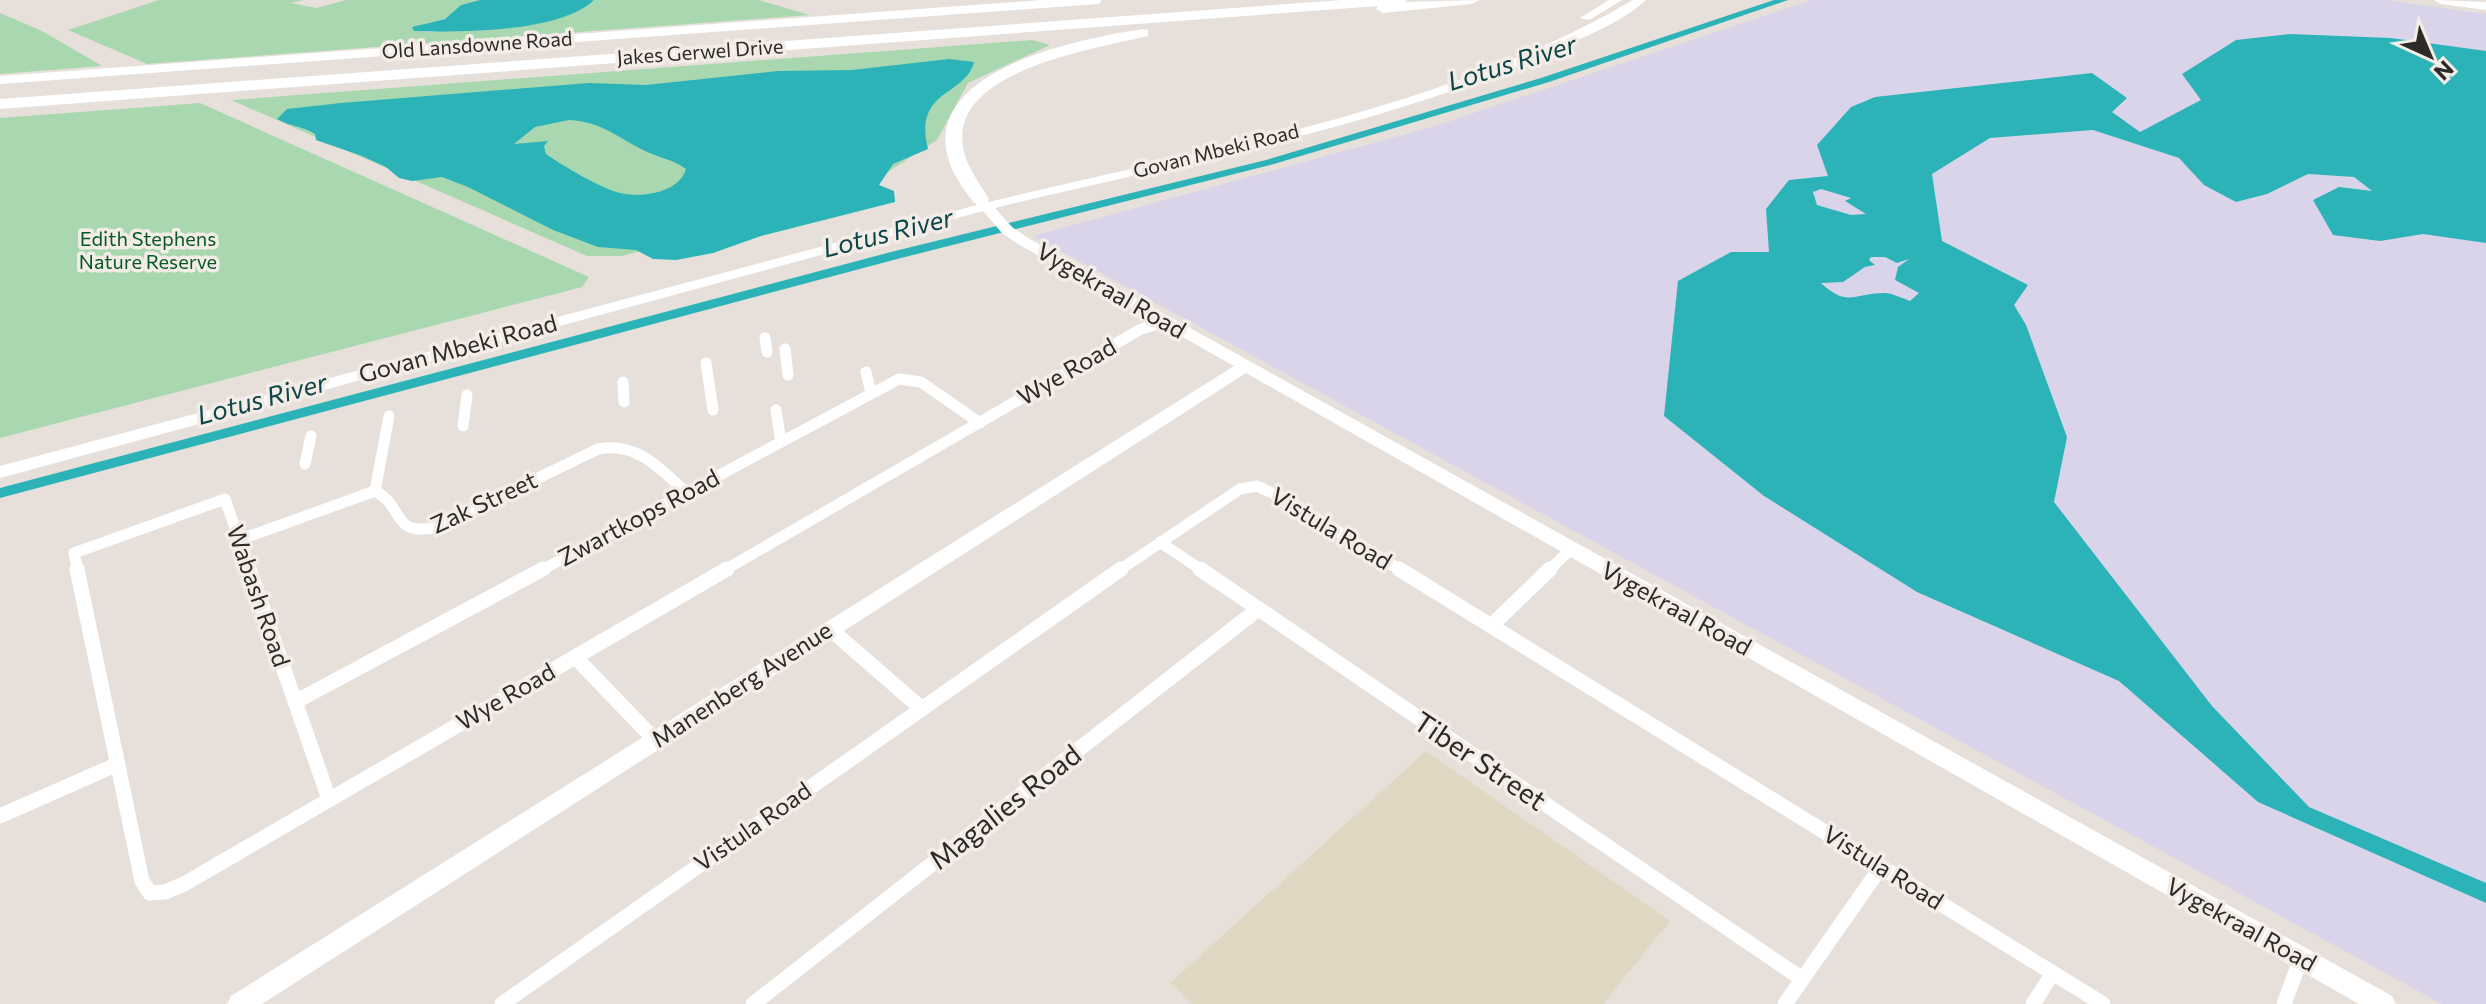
<svg xmlns="http://www.w3.org/2000/svg" width="2486" height="1004" font-family="Commissioner,sans-serif">
	<style>
		.industrial { fill: #d9d4ea }
		.education { fill: #e0d7c2 }
		.green { fill: #a9d8b0 }
		.water { fill: #2cb3b8; fill-rule: evenodd }
		.lines { fill: none; stroke-linecap: round; stroke-linejoin: round }
		.canal { fill: #2cb3b8; fill-rule: evenodd }
		.street-far2 { stroke: #fff; stroke-width: 8 }
		.street-far1 { stroke: #fff; stroke-width: 11 }
		.street { stroke: #fff; stroke-width: 15 }
		.secondary { fill: #fff; fill-rule: evenodd }
		.highway { fill: #fff; fill-rule: evenodd }
		.labels { text-anchor: middle; stroke-width: 7; stroke-linejoin: round; paint-order: stroke }
		.far-street-label { font-size: 20px; fill: #2d2a28; stroke: #f4ede7 }
		.far-park-label { font-size: 20px; fill: #045924; stroke: #f4ede7 }
		.street-label { font-size: 24px; fill: #2d2a28; stroke: #f4ede7 }
		.water-label { font-size: 26px; font-style: italic; fill: #0d4648; stroke: #f4ede7 }
		.near-street-label { font-size: 28px; fill: #2d2a28; stroke: #f4ede7 }
	</style>
	<rect width="100%" height="100%" fill="#e7e0da"/>
	<!-- industrial -->
	<path class="industrial" d="M1812,0H2387L2486,14V1004H2442L1033,236L1432,127Z"/>
	<!-- education -->
	<path class="education" d="M1426,751L1670,921L1603,1004H1193L1170,983Z"/>
	<!-- green -->
	<g class="green">
		<path d="M159,0H303L291,3L316,8L346,0H480L461,5L445,19L426,23L415,31C459,33 562,31 594,0H759L810,15L147,64L68,30Z"/>
		<path d="M0,13L42,31L102,66L0,74Z"/>
		<path d="M1032,40L1050,45L968,83L937,140L851,196L622,256H587L231,100Z"/>
		<path d="M200,103L589,277L582,287L0,438V118Z"/>
	</g>
	<!-- water -->
	<g class="water">
		<path d="M480,0H594C561,32 460,33 414,31L412,27L445,19L461,5Z"/>
		<path d="M2290,34L2391,38L2486,51V243L2423,234L2380,241L2333,235L2313,200L2339,187L2372,191L2354,177L2308,174L2267,194L2236,202L2204,185L2179,158L2093,130L1990,138L1932,174L1942,241L2028,285L2014,305L2026,325L2067,437L2054,502L2212,706L2309,807L2486,883V903L2258,802L2119,681L1917,592L1764,496L1664,416L1678,281L1731,252H1769L1766,209L1789,180L1828,176L1817,145L1851,107L1875,97L2092,73L2127,98L2112,112L2140,132L2201,100L2182,74L2236,40ZM1821,189L1851,198L1845,201L1866,214L1851,215L1817,205L1813,192ZM1871,257H1885L1897,263L1909,259L1898,267L1895,280L1919,293L1910,301C1902,298 1892,293 1884,293C1854,293 1848,308 1821,283L1843,282L1865,267L1875,265L1869,260Z"/>
		<path d="M949,59L974,62C966,96 913,89 928,149L893,164L879,185L894,191L895,202L761,236L713,253L676,260L653,259L636,250L598,247L553,230L468,187L442,177L412,181L399,178L386,167L362,156L316,140L315,134C302,126 289,126 277,119L287,109L341,103L589,83L646,85L778,71L852,70ZM569,120C603,122 616,137 645,151C659,158 673,159 686,169C679,193 642,198 620,193C598,187 565,167 546,154L544,146L548,141L514,144L535,127Z"/>
	</g>
	<g class="lines">
		<!-- canal -->
		<path class="canal" d="M1774,0H1788L1549,82L1274,164L901,258L0,498V488L891,252L1266,160L1541,78Z"/>
		<!-- street-far2 -->
		<path class="street-far2" d="M0,80L1097,0"/>
		<!-- street-far1 -->
		<g class="street-far1">
			<path d="M765,338L767,352"/>
			<path d="M785,349L788,375"/>
			<path d="M706,363L713,410"/>
			<path d="M866,372L871,393"/>
			<path d="M623,382L624,402"/>
			<path d="M776,410L781,442"/>
			<path d="M463,426L467,395"/>
			<path d="M305,464L311,436"/>
			<path d="M375,491L389,416"/>
			<path d="M239,540L375,491C406,507 389,535 435,528L598,449C637,441 660,469 687,493"/>
			<path d="M1160,542L1203,571"/>
			<path d="M78,571L74,553L225,499L250,571"/>
			<path d="M540,571L899,379L921,382L980,423"/>
			<path d="M723,571L1141,329L1165,322"/>
			<path d="M1118,571L1240,489L1257,486L1287,500L1402,571"/>
			<path d="M1548,571L1570,550"/>
		</g>
		<!-- street -->
		<g class="street">
			<path d="M77,569L142,881L150,893L165,892L184,884L727,569"/>
			<path d="M249,569L329,799"/>
			<path d="M1200,569L1802,979"/>
			<path d="M1399,569L2103,1004"/>
			<path d="M1491,626L1550,569"/>
			<path d="M830,629L921,708"/>
			<path d="M575,657L655,740"/>
			<path d="M295,702L543,569"/>
			<path d="M0,816L118,764"/>
			<path d="M502,1004L1121,569"/>
			<path d="M753,1004L1257,610"/>
			<path d="M1785,1004L1881,867"/>
			<path d="M2033,1004L2053,973"/>
			<path d="M2284,1004L2301,958"/>
		</g>
		<!-- secondary -->
		<g class="secondary">
			<path d="M1609,0H1622L1589,20L1580,18Z"/>
			<path d="M1633,0H1646C1621,23 1582,38 1550,52C1380,129 1176,163 995,208L1012,227L1028,238L2392,996L2396,1004H2359L1246,373L262,1004H227L231,996L1234,366L1018,244L1002,233L983,211L0,478V466L977,205L974,201L976,198H986L989,202C1204,149 1440,113 1633,0Z"/>
		</g>
		<!-- highway -->
		<g class="highway">
			<path d="M1342,0H1407L1405,2L1479,0L1472,4L1383,13L1376,9L1378,6L0,109V99Z"/>
			<path d="M2434,0L2486,2V10L2441,4Z"/>
			<path d="M1143,29L1148,30V36C1095,49 932,72 967,161C972,174 982,187 989,199L980,204L974,203C965,191 953,175 949,161C919,69 1084,38 1143,29Z"/>
		</g>
	</g>
	<g class="labels">
		<!-- far-street labels -->
		<g class="far-street-label">
			<text transform="translate(477 45) rotate(-4)" y="7">Old Lansdowne Road</text>
			<text transform="translate(700 52) rotate(-4)" y="7">Jakes Gerwel Drive</text>
			<text transform="translate(1216 151) rotate(-14)" y="7">Govan Mbeki Road</text>
		</g>
		<!-- far-park labels -->
		<g class="far-park-label">
			<text x="148" y="246">Edith Stephens<tspan x="148" dy="23">Nature Reserve</tspan></text>
		</g>
		<!-- street labels -->
		<g class="street-label">
			<text transform="translate(1111 291) rotate(30)" y="8">Vygekraal Road</text>
			<text transform="translate(458 349) rotate(-15)" y="8">Govan Mbeki Road</text>
			<text transform="translate(1067 372) rotate(-30)" y="8">Wye Road</text>
			<text transform="translate(484 503) rotate(-25)" y="8">Zak Street</text>
			<text transform="translate(639 518) rotate(-28)" y="8">Zwartkops Road</text>
			<text transform="translate(1331 529) rotate(31)" y="8">Vistula Road</text>
			<text transform="translate(258 596) rotate(71)" y="8">Wabash Road</text>
			<text transform="translate(1676 609) rotate(29)" y="8">Vygekraal Road</text>
			<text transform="translate(742 685) rotate(-33)" y="8">Manenberg Avenue</text>
			<text transform="translate(506 697) rotate(-30)" y="8">Wye Road</text>
			<text transform="translate(753 827) rotate(-35)" y="8">Vistula Road</text>
			<text transform="translate(1883 868) rotate(32)" y="8">Vistula Road</text>
			<text transform="translate(2241 925) rotate(29)" y="8">Vygekraal Road</text>
		</g>
		<!-- water labels -->
		<g class="water-label">
			<text transform="translate(1512 63) rotate(-17)" y="9">Lotus River</text>
			<text transform="translate(888 233) rotate(-14)" y="9">Lotus River</text>
			<text transform="translate(262 399) rotate(-15)" y="9">Lotus River</text>
		</g>
		<!-- near-street labels -->
		<g class="near-street-label">
			<text transform="translate(1480 761) rotate(34)" y="10">Tiber Street</text>
			<text transform="translate(1005 807) rotate(-38)" y="10">Magalies Road</text>
		</g>
	</g>
	<!-- north arrow -->
	<g transform="translate(2430 56) rotate(136)" stroke="#f4ede7" stroke-width="6" paint-order="stroke">
	<path d="M0-6L14 30L0 20L-14 30Z" fill="#2d2a28"/>
	<text y="-12" font-size="22" font-weight="bold" text-anchor="middle" fill="#2d2a28">N</text>
	</g>
</svg>
